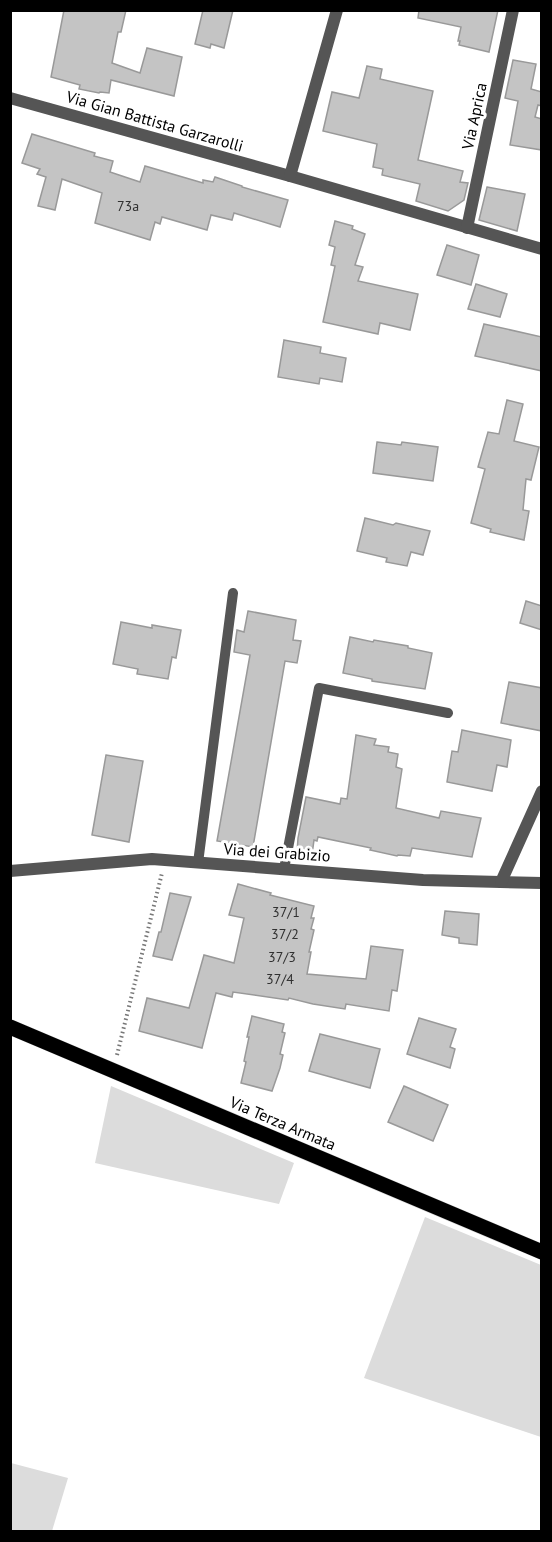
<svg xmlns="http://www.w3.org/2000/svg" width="552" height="1542" font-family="'PT Sans',sans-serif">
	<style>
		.green { fill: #dcdcdc }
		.building { fill: #c4c4c4; stroke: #999; stroke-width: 1.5 }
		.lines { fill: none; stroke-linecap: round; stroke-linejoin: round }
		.primary-casing { stroke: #dbdbdb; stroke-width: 16 }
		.path { stroke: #777; stroke-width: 4; stroke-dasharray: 1.5 3; stroke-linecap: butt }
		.lane { stroke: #555; stroke-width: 10 }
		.street { stroke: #555; stroke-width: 12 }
		.primary { stroke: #000; stroke-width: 15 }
		.labels { text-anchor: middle; stroke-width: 6; stroke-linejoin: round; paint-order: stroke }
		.number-label { font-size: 14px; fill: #313131 }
		.street-label { font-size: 16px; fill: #000; stroke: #fff }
	</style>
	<rect width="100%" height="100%" fill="#fff"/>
	<!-- green -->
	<g class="green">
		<path d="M111,1086L294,1163L279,1204L95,1163Z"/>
		<path d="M425,1217L541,1265V1437L364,1378Z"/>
		<path d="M11,1463L68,1478L52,1531H11Z"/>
	</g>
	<!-- building -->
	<g class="building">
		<path d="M64,10H126L121,32H118L112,63L140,73L147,48L182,57L174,96L111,80L109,93L100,92L99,93L79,89L80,85L51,77Z"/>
		<path d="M203,10H233L224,48L211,44L210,48L195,44Z"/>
		<path d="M419,10H498L489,52L459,45L460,41H458L461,27L418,18Z"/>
		<path d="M513,60L536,64L531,89L542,92V106L538,105L535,117L542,119V150L510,145L518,101L505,98Z"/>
		<path d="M367,66L382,69L380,79L433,91L418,160L463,171L460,182L468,183L464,200L448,211L416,201L420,184L382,175L383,169L373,167L377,144L323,131L332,92L359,98Z"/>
		<path d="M32,134L95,153L94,156L113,161L110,172L140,182L145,166L203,183V180L213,182L215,177L242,186V187L288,200L280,227L234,213L232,220L211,215L207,230L162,217L160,224L155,222L150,240L95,223L102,193L62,179L55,210L38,206L46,177L37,174L40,169L22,163Z"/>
		<path d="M487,187L525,194L517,231L479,220Z"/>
		<path d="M335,221L353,226L352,229L365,234L355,265L363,267L358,281L418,294L410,330L380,323L378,334L323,322L335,266L331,265L335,247L329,245Z"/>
		<path d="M447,245L479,255L471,285L437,275Z"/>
		<path d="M476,284L507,294L500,317L468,309Z"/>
		<path d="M484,324L542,337V371L475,356Z"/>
		<path d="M284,340L321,347L320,353L346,358L342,382L320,378L319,384L278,377Z"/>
		<path d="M507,400L523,404L514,441L539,447L531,480L526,479L523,510L529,511L524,540L490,532L491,529L471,523L485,469L478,467L488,432L499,434Z"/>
		<path d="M377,442L401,445L402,442L438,447L433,481L373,473Z"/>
		<path d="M365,518L393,525L396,523L430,531L423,555L411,552L407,566L386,562L387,558L357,551Z"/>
		<path d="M526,601L542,606V630L520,623Z"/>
		<path d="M248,611L296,620L293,640L301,641L297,663L285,661L253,847L217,841L250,655L234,652L237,630L244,632Z"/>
		<path d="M121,622L152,628V625L181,630L176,658L172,657L168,679L137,674L138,669L113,664Z"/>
		<path d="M350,637L373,642L374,640L408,646V648L432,653L425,689L372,681V679L343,673Z"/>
		<path d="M509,682L542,688V731L501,723Z"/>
		<path d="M462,730L511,740L507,767L497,765L492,791L447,782L452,751L458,752Z"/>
		<path d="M356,735L376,739L374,745L389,747L388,752L398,754L396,767L402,769L396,808L439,818L441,811L481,818L472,857L412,848L410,856L398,855L397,856L370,850L371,848L318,837L317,841L314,840L312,855L297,853L298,838L306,797L340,804L341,798L347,799Z"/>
		<path d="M106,755L143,761L129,842L92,835Z"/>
		<path d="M238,884L271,893L270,895L314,906L311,918H314L311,929L314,930L309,952H311L307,974L366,979L371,946L403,950L397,991L392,990L389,1011L346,1004L345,1009L313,1004L289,998L288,1000L233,992L232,997L216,993L202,1048L139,1031L147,998L189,1008L204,955L234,963L244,918L229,915Z"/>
		<path d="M170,893L191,897L172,960L153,956L159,932H161Z"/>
		<path d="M445,911L479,914L477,945L459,943V938L442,935Z"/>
		<path d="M252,1016L284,1024L282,1032L285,1033L280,1054L283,1055L280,1068L272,1091L241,1083L246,1062L244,1061L249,1037H247Z"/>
		<path d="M419,1018L456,1029L450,1047L455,1049L450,1068L407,1054Z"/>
		<path d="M320,1034L380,1049L370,1088L309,1071Z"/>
		<path d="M404,1086L448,1105L433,1141L388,1122Z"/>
	</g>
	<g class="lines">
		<!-- primary casing -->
		<g class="primary-casing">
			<path id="primary" d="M10,1027L542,1252"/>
		</g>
		<!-- path -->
		<path class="path" d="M117,1055L162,873"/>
		<!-- lane -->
		<g class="lane">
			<path d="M198,863L233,593"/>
			<path d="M284,869L319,688L448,713"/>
		</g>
		<!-- street -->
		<g class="street">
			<path d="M10,98L290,176L542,249"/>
			<path d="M290,176L337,10"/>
			<path d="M467,228L513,10"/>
			<path d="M10,871L152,859L423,880L542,883"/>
			<path d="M501,882L542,791"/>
		</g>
		<!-- primary -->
		<use href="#primary" class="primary"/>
	</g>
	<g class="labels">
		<!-- number labels -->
		<g class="number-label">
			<text x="128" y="211">73a</text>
			<text x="286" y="917">37/1</text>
			<text x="285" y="939">37/2</text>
			<text x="282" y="962">37/3</text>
			<text x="280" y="984">37/4</text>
		</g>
		<!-- street labels -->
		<g class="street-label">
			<text transform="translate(474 116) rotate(-78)" y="6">Via Aprica</text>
			<text transform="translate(155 121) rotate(16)" y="6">Via Gian Battista Garzarolli</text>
			<text transform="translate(277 852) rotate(4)" y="6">Via dei Grabizio</text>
			<text transform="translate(283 1123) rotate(23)" y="6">Via Terza Armata</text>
		</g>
	</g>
	<!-- border -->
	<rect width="552" height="1542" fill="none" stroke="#000000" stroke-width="24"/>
</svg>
